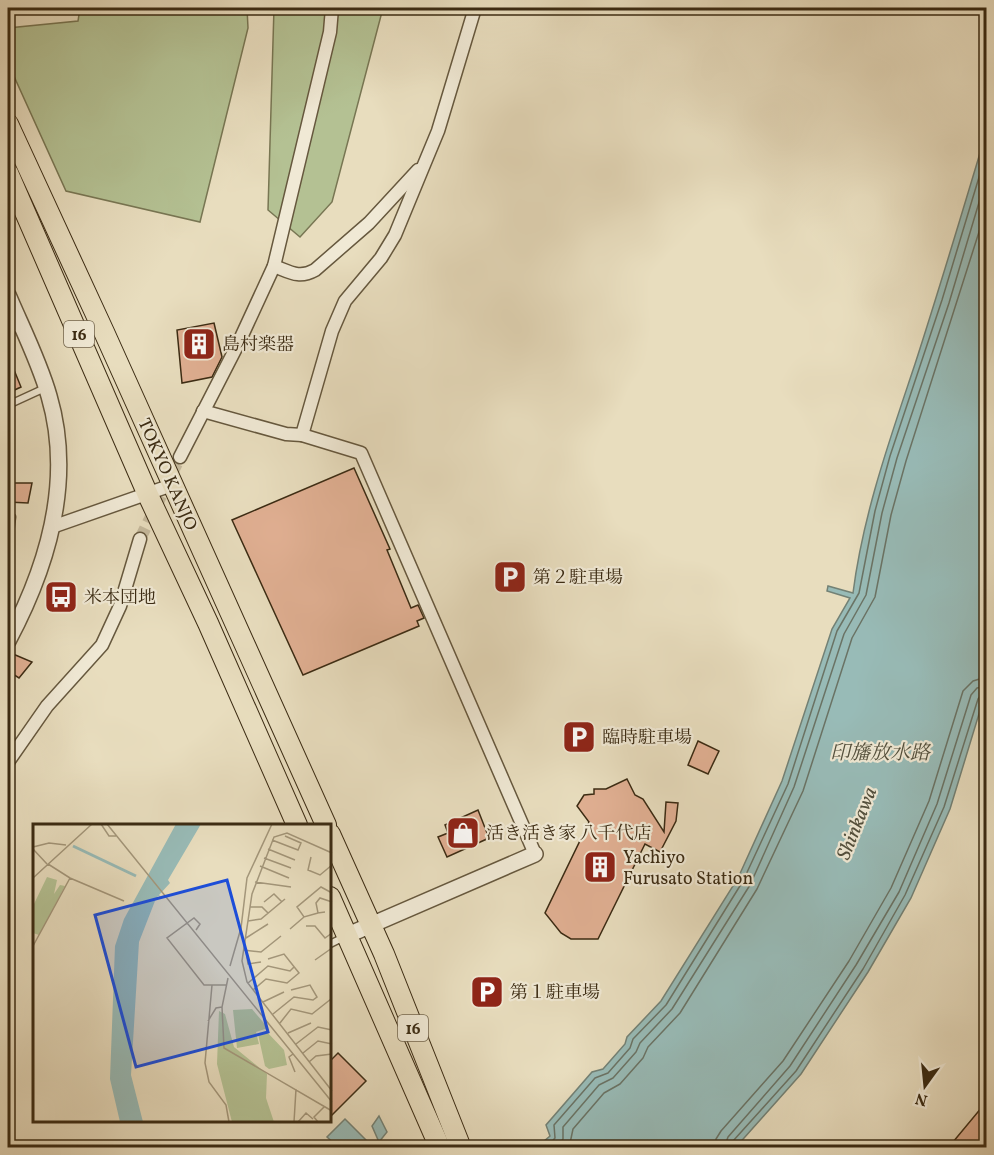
<svg xmlns="http://www.w3.org/2000/svg" width="994" height="1155" font-family="Vollkorn,'Noto Serif JP',serif">
	<style>
		.green { fill: #b4c193; stroke: #787653; stroke-width: 1.5 }
		.water { fill: #98bbb7; stroke: #738175; stroke-width: 1.5 }
		.lines { fill: none; stroke-linecap: round; stroke-linejoin: round }
		.shore { stroke: #6a7365; stroke-width: 1.5 }
		.building { fill: #e0af92; stroke: #3b2b13; stroke-width: 1.5 }
		.minor-tunnel { stroke: #c5b99c; stroke-width: 12; stroke-dasharray: 12 6; stroke-linecap: butt }
		.service-casing { stroke: #66583e; stroke-width: 9 }
		.minor-casing { stroke: #66583e; stroke-width: 15 }
		.tertiary-casing { stroke: #66583e; stroke-width: 18 }
		.trunk-casing { stroke: #3b2b13; stroke-width: 22 }
		.service { stroke: #f0e9d5; stroke-width: 6 }
		.minor { stroke: #f0e9d5; stroke-width: 12 }
		.tertiary { stroke: #f0e9d5; stroke-width: 15 }
		.trunk { stroke: #e8ddbe; stroke-width: 20 }
		.labels { text-anchor: middle; stroke-width: 4.5; stroke-linejoin: round; paint-order: stroke }
		.shield { fill: #f0e9d5; stroke: #71644d; stroke-width: 1.5 }
		.shield-label { font-size: 16px; font-weight: bold; fill: #3b2b13 }
		.poi-label { font-size: 18px; fill: #3b2b13; stroke: #f0e9d5; text-anchor: start }
		.street-label { font-size: 18px; fill: #3b2b13; stroke: #f0e9d5 }
		.water-label { font-size: 20px; font-style: italic; fill: #524f3c; stroke: #f0e9d5 }
		.inset-river { fill: none; stroke: #98bbb7; stroke-width: 3 }
		.inset-road { fill: none; stroke: #a3967a; stroke-width: 1.5 }
		.view { fill: #1d4ed8; fill-opacity: 0.15; stroke: #1d4ed8; stroke-width: 3 }
		.inset-edge { fill: none; stroke: #3b2b13; stroke-width: 3 }
	</style>
	<rect width="100%" height="100%" fill="#e8ddbe"/>
	<filter id="stains"><feTurbulence type="fractalNoise" baseFrequency=".00333" numOctaves="4"/><feColorMatrix values="0 0 0 0 .2 0 0 0 0 .09 0 0 0 0 .02 0 0 0 .5 -.17"/></filter>
	<radialGradient id="worn" r=".72"><stop offset=".6" stop-color="#630" stop-opacity="0"/><stop offset="1" stop-color="#630" stop-opacity=".3"/></radialGradient>
	<!-- green -->
	<g class="green">
		<path d="M80,8H247L248,28L200,222L66,191L8,63V28L78,21Z"/>
		<path d="M274,8H383L332,202L300,237L268,210Z"/>
	</g>
	<!-- water -->
	<g class="water">
		<path d="M986,133V691L950,809L911,898L868,972L801,1074L736,1147H537L550,1136L546,1125L592,1072L603,1069L625,1044L627,1037L661,1001L738,878L782,781L832,629L850,598L827,591L828,586L853,593C863,514 890,439 915,364C940,287 963,210 986,133Z"/>
		<path d="M379,1116L387,1132L379,1142L372,1126Z"/>
		<path d="M345,1119L368,1142L363,1147H338L327,1137Z"/>
	</g>
	<g class="lines">
		<!-- shore -->
		<g class="shore">
			<path d="M546,1148L555,1138L554,1125L595,1078L608,1073L630,1048L633,1039L666,1005L743,881L788,784L837,631L859,593L875,511L890,456L942,300L986,154"/>
			<path d="M557,1148L563,1139V1127L599,1085L613,1078L636,1052L640,1043L672,1009L750,885L794,787L844,634L866,595L882,513L897,458L949,303L986,179"/>
			<path d="M569,1148L573,1129L604,1093L620,1084L643,1058L648,1047L680,1013L757,889L803,791L852,638L875,597L891,515L906,461L986,210"/>
			<path d="M715,1148L716,1139L721,1131L783,1061L849,961L891,888L929,801L963,691L973,681L986,677"/>
			<path d="M724,1148L728,1137L790,1066L856,965L899,892L937,804L971,695L977,688L986,686"/>
			<path d="M732,1148L733,1141L796,1071L863,969L905,895L944,807L978,699L981,695L986,694"/>
		</g>
	</g>
	<!-- building -->
	<g class="building">
		<path d="M214,323L222,357L212,377L182,383L177,330Z"/>
		<path d="M8,355L21,387L8,393Z"/>
		<path d="M354,468L390,549L387,550L411,608L418,605L424,618L417,621L419,626L303,675L232,520Z"/>
		<path d="M8,483H32L28,503L8,502Z"/>
		<path d="M13,654L32,662L19,678L8,671Z"/>
		<path d="M698,741L719,751L708,774L688,765Z"/>
		<path d="M627,779L635,795L643,799L664,832L666,802L678,803L676,821L660,852L645,844L598,939H571L561,933L545,913L589,822L577,806L584,795L594,794V789H606Z"/>
		<path d="M478,810L489,838L447,857L438,837L448,833L445,825Z"/>
		<path d="M338,1053L366,1081L330,1117V1061Z"/>
		<path d="M987,1101V1148H948Z"/>
	</g>
	<g class="lines">
		<!-- minor-tunnel -->
		<path class="minor-tunnel" d="M140,539L180,457"/>
		<!-- service casing -->
		<g class="service-casing">
			<g id="service">
				<path d="M8,331L21,326"/>
				<path d="M8,405L45,388"/>
				<path d="M8,516L12,517L8,547"/>
				<path d="M330,944L344,937"/>
			</g>
		</g>
		<!-- minor casing -->
		<g class="minor-casing">
			<g id="minor">
				<path d="M274,266C290,272 299,279 315,270L369,223L418,170"/>
				<path d="M203,411L286,434L302,435L361,453L535,854"/>
				<path d="M302,435L332,331L345,301L381,258L395,235L421,172L438,131L475,8"/>
				<path d="M180,457L238,344L274,266L330,32L332,8"/>
				<path d="M52,527L172,485"/>
				<path d="M8,762L47,706L102,645L120,606L140,539"/>
			</g>
		</g>
		<!-- tertiary casing -->
		<g class="tertiary-casing">
			<g id="tertiary">
				<path d="M8,295C22,328 39,361 49,396C74,481 48,566 8,641"/>
				<path d="M348,935L535,854"/>
			</g>
		</g>
		<!-- trunk casing -->
		<g class="trunk-casing">
			<g id="trunk">
				<path d="M8,124L104,332L326,825"/>
				<path d="M8,173L148,495L208,623L297,825"/>
				<path d="M330,834L384,954L461,1148"/>
				<path d="M330,897L440,1148"/>
			</g>
		</g>
		<!-- service -->
		<use href="#service" class="service"/>
		<!-- minor -->
		<use href="#minor" class="minor"/>
		<!-- tertiary -->
		<use href="#tertiary" class="tertiary"/>
		<!-- trunk -->
		<use href="#trunk" class="trunk"/>
	</g>
	<!-- icons -->
	<defs>
		<g id="building-square" transform="scale(1.725)"><rect x="-9" y="-9" width="18" height="18" rx="4" fill="#8f2418" stroke="#f0e9d5"/><path d="M-4-6H4V6H1V3H-1V6H-4ZM-2.5-4.3h1.7v1.8h-1.7ZM.8-4.3h1.7v1.8H.8ZM-2.5-1h1.7V.8h-1.7ZM.8-1h1.7V.8H.8Z" fill="#fff"/></g>
		<g id="parking-square" transform="scale(1.725)"><rect x="-9" y="-9" width="18" height="18" rx="4" fill="#8f2418" stroke="#f0e9d5"/><path d="M-3.5-5.5H1a3.5 3.5 0 0 1 0 7H-1V5.5H-3.5ZM-1-3.4V-.6H.8a1.4 1.4 0 0 0 0-2.8Z" fill="#fff"/></g>
		<g id="bus-square" transform="scale(1.725)"><rect x="-9" y="-9" width="18" height="18" rx="4" fill="#8f2418" stroke="#f0e9d5"/><path d="M-5-6H5V4H4V6H2V4H-2V6H-4V4H-5ZM-3.5-4V0h7V-4ZM-3.5 1.2v1.5H-2V1.2ZM2 1.2v1.5H3.5V1.2Z" fill="#fff"/></g>
		<g id="shop-square" transform="scale(1.725)"><rect x="-9" y="-9" width="18" height="18" rx="4" fill="#8f2418" stroke="#f0e9d5"/><path d="M-5-2.5h2.3a2.7 3.5 0 0 1 5.4 0H5L5.5 6h-11ZM-1.5-2.5h3a1.5 2.3 0 0 0-3 0Z" fill="#fff"/></g>
	</defs>
	<g fill-rule="evenodd">
		<use href="#building-square" x="199" y="344"/>
		<use href="#parking-square" x="510" y="577"/>
		<use href="#bus-square" x="61" y="597"/>
		<use href="#parking-square" x="579" y="737"/>
		<use href="#shop-square" x="463" y="833"/>
		<use href="#building-square" x="600" y="867"/>
		<use href="#parking-square" x="487" y="992"/>
	</g>
	<g class="labels">
		<!-- shield labels -->
		<g class="shield">
			<rect x="64" y="321" width="30" height="26" rx="4.5"/>
			<rect x="398" y="1015" width="30" height="26" rx="4.5"/>
		</g>
		<g class="shield-label">
			<text x="79" y="340">16</text>
			<text x="413" y="1034">16</text>
		</g>
		<!-- poi labels -->
		<g class="poi-label">
			<text x="222" y="350">島村楽器</text>
			<text x="533" y="583">第２駐車場</text>
			<text x="84" y="603">米本団地</text>
			<text x="602" y="743">臨時駐車場</text>
			<text x="486" y="839">活き活き家 八千代店</text>
			<text x="623" y="863">Yachiyo<tspan x="623" dy="21">Furusato Station</tspan></text>
			<text x="510" y="998">第１駐車場</text>
		</g>
		<!-- street labels -->
		<g class="street-label">
			<text transform="translate(168 474) rotate(66)" y="6">TOKYO KANJO</text>
		</g>
		<!-- water labels -->
		<g class="water-label">
			<text x="880" y="759">印旛放水路</text>
			<text transform="translate(856 823) rotate(-68)" y="7">Shinkawa</text>
		</g>
	</g>
	<!-- overview -->
	<g transform="translate(33 824)">
		<rect width="298" height="298" fill="#e8ddbe"/>
		<path d="M14,53L24,56L21,70L27,61L32,62L6,111L0,109V82ZM219,185L235,204L223,208L226,220L204,224L200,186ZM186,187L192,190L201,223L234,250L233,274L241,298H199L184,240ZM234,208L251,226L254,241L236,245L232,242L225,210Z" fill="#b4c193"/>
		<path d="M143,0H168L135,56L137,59L126,71L129,74L125,72L122,77L106,118L98,251L110,298H87L77,255L82,122L91,95Z" fill="#98bbb7"/>
		<path class="inset-river" d="M40,22L103,52"/>
		<path class="inset-road" d="M68,0L76,12H83M74,0L299,278M239,16L265,26L268,19L252,12M0,23L16,19L33,21M0,25L14,40M235,25L262,36M299,29L254,9L241,13L219,70L209,137L214,158L299,267M278,33L275,46L287,51L299,41M231,34L258,44M15,40L37,54L91,77M227,42L256,54M0,54L59,0M222,58L258,63M231,78L241,70L249,78M217,83H229L235,89M292,88L285,89L283,79L287,74L299,78M285,89L271,93L264,83L288,63L299,69M215,97L228,95L252,75M273,102H282L292,114L299,109M257,105L271,93M163,106L167,100L161,94L134,114L171,161H193M213,114L235,100M0,122L37,54M210,126L228,128L248,112M213,127L215,140L228,138M282,136L299,124M197,142L208,104L214,54L239,0M195,154L189,183L191,224L299,287M215,159L235,142L257,147L261,143M179,161L172,239L176,258L193,281L196,298M220,166L233,155L254,159L266,149L251,130L235,135M230,178L251,168M240,190L261,173L280,176L284,173L277,161L258,166M175,197L183,184L189,183M247,199L258,185L279,190L298,175M255,209L278,199M263,220L285,203L299,206M270,229L285,217L299,220M260,230L256,233L262,248M276,238L283,232L299,230M261,298L263,265M265,298L273,289L280,295M285,298L281,293L291,283"/>
		<path class="view" d="M194,56L235,208L103,243L62,91Z"/>
		<rect width="298" height="298" class="inset-edge"/>
	</g>
	<!-- margin -->
	<rect width="994" height="1155" fill="none" stroke="#e8ddbe" stroke-width="30"/>
	<rect x="9" y="9" width="976" height="1137" fill="none" stroke="#3b2b13" stroke-width="3"/>
	<rect x="15" y="15" width="964" height="1125" fill="none" stroke="#3b2b13" stroke-width="1.5"/>
	<!-- north arrow -->
	<g transform="translate(925 1086) rotate(195)" stroke="#f0e9d5" stroke-width="4.5" paint-order="stroke">
	<path d="M0-4.5L10 22L0 15L-10 22Z" fill="#3b2b13"/>
	<text y="-9" font-size="16" font-weight="bold" text-anchor="middle" fill="#3b2b13">N</text>
	</g>
	<rect width="100%" height="100%" filter="url(#stains)"/>
	<rect width="100%" height="100%" fill="url(#worn)"/>
</svg>
